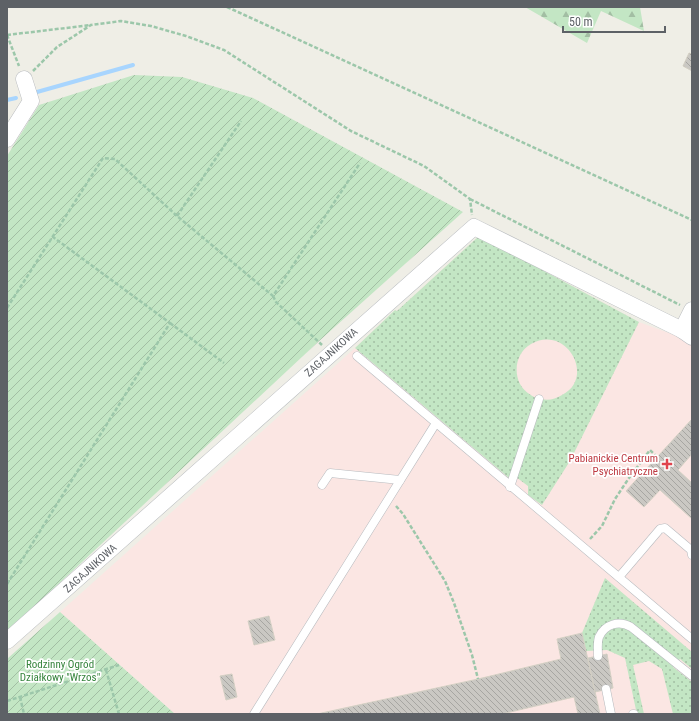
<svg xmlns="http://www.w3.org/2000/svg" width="699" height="721" font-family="'Roboto Condensed',sans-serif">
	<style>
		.medical { fill: #fbe6e3 }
		.grass { fill: url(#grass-dots) }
		.forest { fill: url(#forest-firs) }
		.garden { fill: url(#garden-furrows) }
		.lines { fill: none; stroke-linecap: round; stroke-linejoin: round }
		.stream { stroke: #a8d5fe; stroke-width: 4 }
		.building { fill: url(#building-back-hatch); stroke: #d4d0c4 }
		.service-casing { stroke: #b8bbbf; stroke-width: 9 }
		.minor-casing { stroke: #b8bbbf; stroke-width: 17 }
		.path { stroke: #9cc7aa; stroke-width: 2.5; stroke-dasharray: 4 2; stroke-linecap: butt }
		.service { stroke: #fff; stroke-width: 8 }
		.minor { stroke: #fff; stroke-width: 16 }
		.health-dot { fill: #e0444e; stroke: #fff; stroke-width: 1.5 }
		.labels { text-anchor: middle; stroke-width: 3.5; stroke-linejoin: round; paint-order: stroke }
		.street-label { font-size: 11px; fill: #5d6166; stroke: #fff }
		.health-label { font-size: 11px; fill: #be3a42; stroke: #fff; text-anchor: end }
		.park-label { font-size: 11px; fill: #36843d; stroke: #fff }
	</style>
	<defs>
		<pattern id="grass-dots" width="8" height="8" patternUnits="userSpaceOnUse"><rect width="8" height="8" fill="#c3e6c4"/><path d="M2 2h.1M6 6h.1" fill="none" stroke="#a2bea3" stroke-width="1.8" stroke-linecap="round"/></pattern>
		<pattern id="forest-firs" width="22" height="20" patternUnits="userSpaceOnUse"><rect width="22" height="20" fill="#c3e6c4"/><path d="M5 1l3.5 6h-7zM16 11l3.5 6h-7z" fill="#a2bea3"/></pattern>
		<pattern id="garden-furrows" width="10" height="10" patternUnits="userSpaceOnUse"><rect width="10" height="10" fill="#c3e6c4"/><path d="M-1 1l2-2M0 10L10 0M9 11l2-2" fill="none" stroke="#a2bea3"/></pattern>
		<pattern id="building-back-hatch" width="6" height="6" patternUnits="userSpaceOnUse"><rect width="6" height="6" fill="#cac8c3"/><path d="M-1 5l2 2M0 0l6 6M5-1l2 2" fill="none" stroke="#a7a6a2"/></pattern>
	</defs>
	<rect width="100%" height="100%" fill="#efeee6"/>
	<!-- medical -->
	<path class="medical" d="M479,236L639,322L685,339L692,345V714H175L60,612L355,348L395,310L397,311Z"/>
	<!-- grass -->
	<g class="grass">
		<path d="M479,236L639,322L570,461L542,505L528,495V486L516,477L541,399C549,401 555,399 562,395C596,378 567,324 531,344C517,352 513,370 520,384C524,391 530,395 536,398L509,478L355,348L395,310L397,311Z"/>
		<path d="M605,578L692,652V669L680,659L673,667L692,682V714H673L662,669L649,661L633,665L644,714H639L636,710L625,658L607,650L586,651L582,633Z"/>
	</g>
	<!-- forest -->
	<path class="forest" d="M525,7H640L644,31L601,11L587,43Z"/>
	<!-- garden -->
	<g class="garden">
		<path d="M134,75L182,77L253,98L463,212L318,342L7,632V156L39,105Z"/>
		<path d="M60,612L175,714H7V659Z"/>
	</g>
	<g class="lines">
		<!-- stream -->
		<g class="stream">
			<path d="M37,92L133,65"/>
			<path d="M7,100L16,98"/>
		</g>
	</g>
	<!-- building -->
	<g class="building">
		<path d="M689,53L692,54V71L683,66Z"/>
		<path d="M692,419V454L678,470L692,483V519L660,490L644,507L626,491Z"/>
		<path d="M269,616L275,640L254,645L248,621Z"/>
		<path d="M582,633L600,714H578L574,697L502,714H317L478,679L561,659L557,639Z"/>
		<path d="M607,654L613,688L595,692L588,658Z"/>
		<path d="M232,674L237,697L226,700L220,676Z"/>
	</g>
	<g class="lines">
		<!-- service casing -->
		<g class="service-casing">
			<g id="service">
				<path d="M357,356L692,639"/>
				<path d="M322,485L330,473L400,480"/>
				<path d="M510,487L539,399"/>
				<path d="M619,577L660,529L665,528L691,550L692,555"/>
				<path d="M598,656C598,650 597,643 599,637C605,624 619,620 631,627L692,676"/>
				<path d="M606,689L611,714"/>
				<path d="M254,714L436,423"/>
				<path d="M633,714H634"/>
			</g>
		</g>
		<!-- minor casing -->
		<g class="minor-casing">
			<g id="minor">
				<path d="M7,139L31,101L24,79"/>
				<path d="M682,330L692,310"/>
				<path d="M7,641L474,227L682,330L692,337"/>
			</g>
		</g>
		<!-- path -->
		<g class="path">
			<path d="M227,7L692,220"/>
			<path d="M7,35L91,25"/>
			<path d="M7,35L19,66"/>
			<path d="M33,71L57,47L91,25L121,21L151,26L186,36L224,50L351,131L424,166L470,199L472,215"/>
			<path d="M470,199L680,305"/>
			<path d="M177,216L241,121"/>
			<path d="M273,296L276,302L322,345"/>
			<path d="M7,308L103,158L115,159L177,216L273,296L360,163"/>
			<path d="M170,323L224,363"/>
			<path d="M396,506L403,514L445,581L454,603L472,655L478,679"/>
			<path d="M590,539L602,526L615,499L629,478L650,450L657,457"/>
			<path d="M7,584L170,323L53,237"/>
			<path d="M106,670L119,714"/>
			<path d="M20,697L24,714"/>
			<path d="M7,701L119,665"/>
		</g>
		<!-- service -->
		<use href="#service" class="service"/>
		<!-- minor -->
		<use href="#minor" class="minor"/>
	</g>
	<!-- markers -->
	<path class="health-dot" d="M665 458h4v4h4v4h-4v4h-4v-4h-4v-4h4z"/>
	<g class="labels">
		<!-- street labels -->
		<g class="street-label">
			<text transform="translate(331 352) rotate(-42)" y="4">ZAGAJNIKOWA</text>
			<text transform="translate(90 568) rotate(-42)" y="4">ZAGAJNIKOWA</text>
		</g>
		<!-- health labels -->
		<g class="health-label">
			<text x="658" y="462">Pabianickie Centrum<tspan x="658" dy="13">Psychiatryczne</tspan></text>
		</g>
		<!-- park labels -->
		<g class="park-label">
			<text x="60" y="668">Rodzinny Ogród<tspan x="60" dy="13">Działkowy "Wrzos"</tspan></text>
		</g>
	</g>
	<!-- border -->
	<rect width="699" height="721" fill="none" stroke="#5d6166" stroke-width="16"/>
	<!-- scale -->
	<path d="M563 26v6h102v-6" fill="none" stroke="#5d6166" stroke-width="2"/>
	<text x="569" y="26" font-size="12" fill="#5d6166" stroke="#ffffff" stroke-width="3" paint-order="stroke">50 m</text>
</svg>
